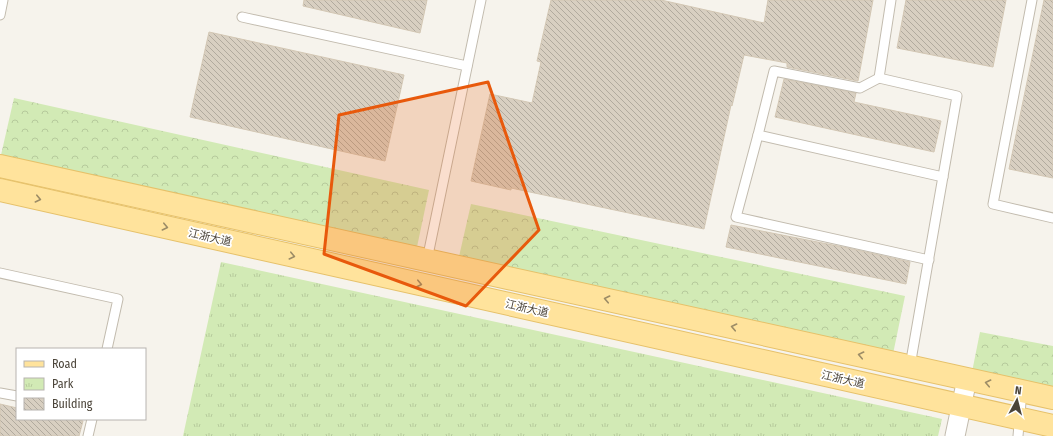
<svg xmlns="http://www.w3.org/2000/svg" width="1053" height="436" font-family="'Fira Sans Condensed','Noto Sans SC',sans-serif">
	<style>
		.forest { fill: url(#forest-crowns) }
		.park { fill: url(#park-tufts) }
		.building { fill: url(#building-back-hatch); stroke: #d3c7b4 }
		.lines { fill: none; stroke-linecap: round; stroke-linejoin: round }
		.service-casing { stroke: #c2bbae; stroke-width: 11 }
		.minor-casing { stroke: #c2bbae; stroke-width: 21 }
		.primary-casing { stroke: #e6c16a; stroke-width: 24 }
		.service { stroke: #fff; stroke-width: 9 }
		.minor { stroke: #fff; stroke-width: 19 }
		.primary { stroke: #ffe39c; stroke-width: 22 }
		.oneway { stroke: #9c8c66 }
		.marked { fill: #e8590c; fill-opacity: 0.2; stroke: #e8590c; stroke-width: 3; stroke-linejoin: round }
		.labels { text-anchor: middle; stroke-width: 3.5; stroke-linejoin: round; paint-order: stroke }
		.street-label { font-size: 11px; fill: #4b4439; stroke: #fff }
	</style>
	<defs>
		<pattern id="forest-crowns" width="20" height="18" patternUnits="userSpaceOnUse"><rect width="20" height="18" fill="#d2eab5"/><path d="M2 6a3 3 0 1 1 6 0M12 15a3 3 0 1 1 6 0" fill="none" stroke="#b6ca9c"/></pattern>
		<pattern id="park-tufts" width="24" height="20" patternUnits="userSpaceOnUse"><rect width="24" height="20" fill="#d2eab5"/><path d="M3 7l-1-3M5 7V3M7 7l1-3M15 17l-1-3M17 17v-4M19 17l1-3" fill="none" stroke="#b6ca9c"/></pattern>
		<pattern id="building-back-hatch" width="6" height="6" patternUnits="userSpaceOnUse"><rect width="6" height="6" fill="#d8cfc1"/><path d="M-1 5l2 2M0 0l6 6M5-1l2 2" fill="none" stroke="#b1aa9e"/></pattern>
	</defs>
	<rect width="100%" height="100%" fill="#f6f3ec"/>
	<!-- forest -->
	<g class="forest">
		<path d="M14,98L429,190L417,247L1,155Z"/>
		<path d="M471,204L905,296L893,354L458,261Z"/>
		<path d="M980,332L1053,346V388L972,372Z"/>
	</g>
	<!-- park -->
	<path class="park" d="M221,262L942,419L938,436H183Z"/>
	<!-- building -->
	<g class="building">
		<path d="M304,0H427L420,33L303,6Z"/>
		<path d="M551,0H661L764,23L768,0H873L858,81L787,67V63L744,55L732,106L731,105L704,229L511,188V190L471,181L490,94L532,103L541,62L537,61Z"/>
		<path d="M906,0H1006L993,67L897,48Z"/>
		<path d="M1044,0H1053V178L1009,169Z"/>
		<path d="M209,32L404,75L385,161L190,117Z"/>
		<path d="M784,79L856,93L854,102L941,121L934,152L775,117Z"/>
		<path d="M731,225L848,248L910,262L906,284L726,247Z"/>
		<path d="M0,404L17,408V419H72L83,421L79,436H0Z"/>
	</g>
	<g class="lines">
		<!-- service casing -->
		<g class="service-casing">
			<g id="service">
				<path d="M891,0L879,78L957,96L910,366"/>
				<path d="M1032,0L993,204L1053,218"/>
				<path d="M0,15L3,0"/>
				<path d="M242,17L467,66"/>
				<path d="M879,78L860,88L774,71L758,135L943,177"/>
				<path d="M758,135L736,217L929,260"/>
				<path d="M427,260L481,0"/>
				<path d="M0,273L118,299L107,349"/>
				<path d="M0,393L17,396"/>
				<path d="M88,436L92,419"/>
				<path d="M1018,436L1022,391"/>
			</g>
		</g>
		<!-- minor casing -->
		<g class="minor-casing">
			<path id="minor" d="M955,436L967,379"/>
		</g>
		<!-- primary casing -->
		<g class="primary-casing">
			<g id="primary">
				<path d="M0,166L1053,398"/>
				<path d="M0,190L1053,426"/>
			</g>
		</g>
		<!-- service -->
		<use href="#service" class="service"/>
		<!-- minor -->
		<use href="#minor" class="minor"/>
		<!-- primary -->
		<use href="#primary" class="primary"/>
	</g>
	<!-- one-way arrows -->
	<defs><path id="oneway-chevron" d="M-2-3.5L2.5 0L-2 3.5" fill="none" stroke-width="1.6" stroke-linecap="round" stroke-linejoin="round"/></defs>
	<g class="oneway">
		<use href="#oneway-chevron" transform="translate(38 199) rotate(13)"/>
		<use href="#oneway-chevron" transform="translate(165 227) rotate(13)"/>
		<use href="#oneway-chevron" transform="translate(292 256) rotate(13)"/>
		<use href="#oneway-chevron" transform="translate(419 284) rotate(13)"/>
		<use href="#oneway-chevron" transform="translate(607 299) rotate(-168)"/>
		<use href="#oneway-chevron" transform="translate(734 327) rotate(-168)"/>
		<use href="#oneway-chevron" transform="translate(861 355) rotate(-168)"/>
		<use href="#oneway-chevron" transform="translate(988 383) rotate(-168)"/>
	</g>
	<!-- marked area -->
	<path class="marked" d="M488,82L539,230L466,306L324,254L339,115Z"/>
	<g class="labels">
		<!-- street labels -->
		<g class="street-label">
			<text transform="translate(210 237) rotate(13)" y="4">江浙大道</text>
			<text transform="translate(527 308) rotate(13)" y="4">江浙大道</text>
			<text transform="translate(843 379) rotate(13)" y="4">江浙大道</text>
		</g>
	</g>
	<!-- legend -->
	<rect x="16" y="348" width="130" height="72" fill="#ffffff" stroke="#b7b4b0"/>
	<rect x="24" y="361" width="20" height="6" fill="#ffe39c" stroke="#b7b4b0"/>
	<text x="52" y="368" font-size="12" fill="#4b4439">Road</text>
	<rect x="24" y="378" width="20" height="12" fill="url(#park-tufts)" stroke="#b7b4b0"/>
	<text x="52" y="388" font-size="12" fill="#4b4439">Park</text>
	<rect x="24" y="398" width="20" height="12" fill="url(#building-back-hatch)" stroke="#b7b4b0"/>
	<text x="52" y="408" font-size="12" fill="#4b4439">Building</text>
	<!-- north arrow -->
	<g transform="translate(1017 400) rotate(7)" stroke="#ffffff" stroke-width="3" paint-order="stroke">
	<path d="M0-3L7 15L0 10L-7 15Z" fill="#4b4439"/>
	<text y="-6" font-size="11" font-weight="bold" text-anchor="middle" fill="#4b4439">N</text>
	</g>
</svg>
